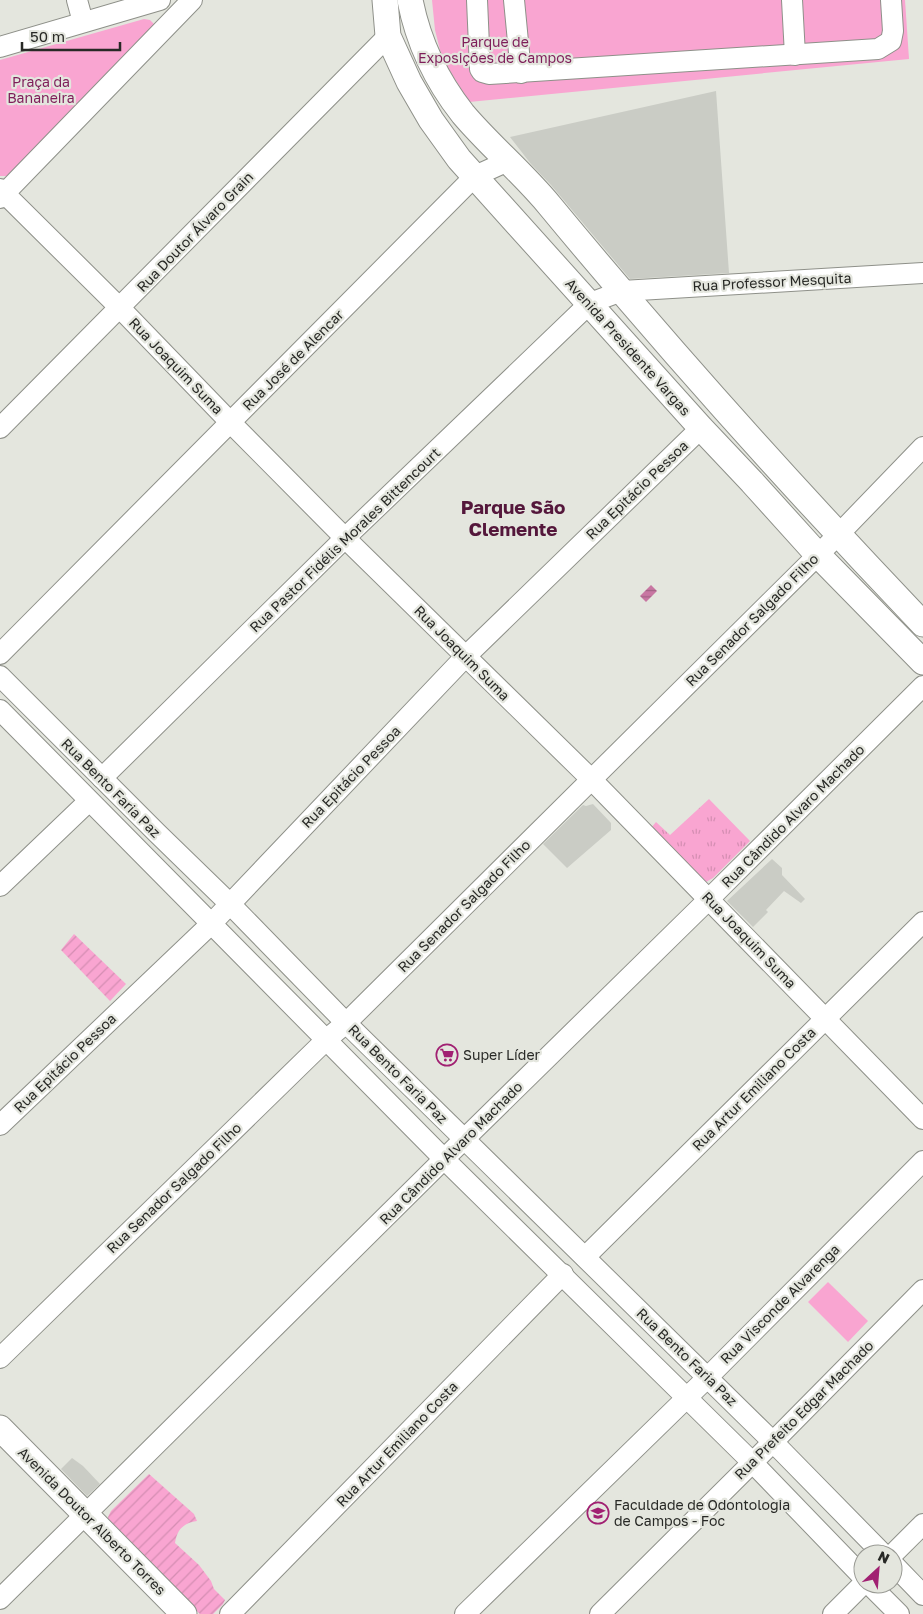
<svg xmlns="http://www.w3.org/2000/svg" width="923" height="1614" font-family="'Golos Text',sans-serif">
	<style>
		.grass { fill: url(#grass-tufts) }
		.park { fill: #f9a5d1 }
		.garden { fill: url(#garden-furrows) }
		.water { fill: url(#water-rules) }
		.building { fill: #caccc5 }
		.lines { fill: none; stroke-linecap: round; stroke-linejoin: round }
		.minor-casing { stroke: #8e9089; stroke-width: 22 }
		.major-casing { stroke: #8e9089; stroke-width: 27 }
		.minor { stroke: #fff; stroke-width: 20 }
		.major { stroke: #fff; stroke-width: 25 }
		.labels { text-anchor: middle; stroke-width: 4.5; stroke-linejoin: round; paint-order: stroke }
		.park-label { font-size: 14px; fill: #7e1d59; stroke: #e4e6de }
		.street-label { font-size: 14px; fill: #282926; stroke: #e4e6de }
		.poi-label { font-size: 14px; fill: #282926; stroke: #e4e6de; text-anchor: start }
		.district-label { font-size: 19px; font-weight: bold; fill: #54173b; stroke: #e4e6de }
	</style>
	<defs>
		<pattern id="grass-tufts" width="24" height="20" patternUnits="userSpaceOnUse" patternTransform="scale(1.25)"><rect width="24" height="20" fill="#f9a5d1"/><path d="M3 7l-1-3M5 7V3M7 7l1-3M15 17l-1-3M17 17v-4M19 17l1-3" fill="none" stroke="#d58eb3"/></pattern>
		<pattern id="garden-furrows" width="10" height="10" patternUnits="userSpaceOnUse" patternTransform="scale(1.25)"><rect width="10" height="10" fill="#f9a5d1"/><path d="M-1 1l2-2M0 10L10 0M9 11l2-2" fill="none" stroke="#d58eb3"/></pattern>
		<pattern id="water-rules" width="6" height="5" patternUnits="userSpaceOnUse" patternTransform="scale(1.25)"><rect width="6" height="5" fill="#c877a2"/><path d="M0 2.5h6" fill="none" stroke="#a26284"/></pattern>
	</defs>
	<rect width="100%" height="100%" fill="#e4e6de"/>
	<!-- grass -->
	<path class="grass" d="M709,799L750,841L713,878L706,882L651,828L656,822L670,835Z"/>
	<!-- park -->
	<g class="park">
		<path d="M432,0H905L909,59L469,102L442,58L435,30Z"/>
		<path d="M144,19L150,20L156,26L10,176H0V60Z"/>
		<path d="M828,1282L868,1321L848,1342L808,1302Z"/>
	</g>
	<!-- garden -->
	<g class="garden">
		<path d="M74,934L126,984L110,1001L61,950Z"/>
		<path d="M149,1474L194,1514L197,1521C183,1523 177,1530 175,1543L199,1565L211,1581L214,1589L225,1600L223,1604L213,1614H200L190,1605L108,1523V1517L111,1511Z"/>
	</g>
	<!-- water -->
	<path class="water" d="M651,585L657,591L646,602L640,596Z"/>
	<!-- building -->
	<g class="building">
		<path d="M716,91L729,273L630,279L551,185L531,164L510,137Z"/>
		<path d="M593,804L611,823V830L567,868L543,844L583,805L586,806Z"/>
		<path d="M772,859L782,868V875L805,899L801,903L784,891L766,910L768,912L753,927L727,901Z"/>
		<path d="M72,1458L83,1466L100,1484L87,1496L61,1469Z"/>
	</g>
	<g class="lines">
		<!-- minor casing -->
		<g class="minor-casing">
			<g id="minor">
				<path d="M77,0L83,22"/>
				<path d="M477,0L480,69L482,72L489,74L878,49L891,41L893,31L891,0"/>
				<path d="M514,0L521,73"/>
				<path d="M792,0L795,55"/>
				<path d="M0,47L160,0"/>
				<path d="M0,189L120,308L231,423L345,538L592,780L923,1119"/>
				<path d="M0,198L192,0"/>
				<path d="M0,428L388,36"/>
				<path d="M0,654L475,176L508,161"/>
				<path d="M0,676L157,833L230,904L346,1023L773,1442L883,1554"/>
				<path d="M0,710L444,1159L753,1463L863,1577"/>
				<path d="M102,778L345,538L590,303L622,291L923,273"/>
				<path d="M0,886L89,801"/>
				<path d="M0,1125L211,924L465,657L701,428"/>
				<path d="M585,1257L923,922"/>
				<path d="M0,1358L327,1039L346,1023L838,535L923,447"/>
				<path d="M893,1554L923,1524"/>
				<path d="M893,1564L923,1595"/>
				<path d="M869,1584L899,1614"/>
				<path d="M0,1599L444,1159L709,899L923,686"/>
				<path d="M230,1614L563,1274"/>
				<path d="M465,1614L708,1377L923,1161"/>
				<path d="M600,1614L761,1454L923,1290"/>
				<path d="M833,1614L863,1584"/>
			</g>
		</g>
		<!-- major casing -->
		<g class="major-casing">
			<g id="major">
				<path d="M385,0L388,36L409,82L431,120L459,159L701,428L752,482L817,554L923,662"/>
				<path d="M410,0C418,41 437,81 463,114C490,146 523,173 550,206C669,350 794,489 923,624"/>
				<path d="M0,1428L184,1614"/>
			</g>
		</g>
		<!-- minor -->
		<use href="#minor" class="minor"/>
		<!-- major -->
		<use href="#major" class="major"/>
	</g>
	<!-- icons -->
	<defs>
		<g id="supermarket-ring" transform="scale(1.125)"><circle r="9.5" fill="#e4e6de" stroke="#a12072" stroke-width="1.5"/><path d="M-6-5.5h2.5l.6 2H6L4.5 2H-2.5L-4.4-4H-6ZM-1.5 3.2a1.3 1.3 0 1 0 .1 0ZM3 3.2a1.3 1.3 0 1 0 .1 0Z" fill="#a12072"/></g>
		<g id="university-ring" transform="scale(1.125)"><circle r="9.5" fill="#e4e6de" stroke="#a12072" stroke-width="1.5"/><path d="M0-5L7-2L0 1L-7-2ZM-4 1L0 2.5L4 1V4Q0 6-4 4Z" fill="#a12072"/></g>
	</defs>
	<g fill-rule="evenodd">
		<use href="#supermarket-ring" x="447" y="1055"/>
		<use href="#university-ring" x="598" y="1513"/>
	</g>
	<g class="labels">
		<!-- park labels -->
		<g class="park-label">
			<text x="495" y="47">Parque de<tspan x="495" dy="16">Exposições de Campos</tspan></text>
			<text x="41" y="87">Praça da<tspan x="41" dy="16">Bananeira</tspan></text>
		</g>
		<!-- street labels -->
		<g class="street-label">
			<text transform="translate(195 232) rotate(-46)" y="5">Rua Doutor Álvaro Grain</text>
			<text transform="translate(772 282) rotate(-3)" y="5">Rua Professor Mesquita</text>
			<text transform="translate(628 347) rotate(48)" y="5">Avenida Presidente Vargas</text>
			<text transform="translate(293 360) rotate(-45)" y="5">Rua José de Alencar</text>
			<text transform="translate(176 366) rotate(46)" y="5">Rua Joaquim Suma</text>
			<text transform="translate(637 490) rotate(-44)" y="5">Rua Epitácio Pessoa</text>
			<text transform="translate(345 540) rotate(-44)" y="5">Rua Pastor Fidélis Morales Bittencourt</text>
			<text transform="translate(752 620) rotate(-45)" y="5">Rua Senador Salgado Filho</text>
			<text transform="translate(462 653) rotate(45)" y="5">Rua Joaquim Suma</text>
			<text transform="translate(351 777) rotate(-46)" y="5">Rua Epitácio Pessoa</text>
			<text transform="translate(111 788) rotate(45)" y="5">Rua Bento Faria Paz</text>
			<text transform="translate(793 816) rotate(-45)" y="5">Rua Cândido Alvaro Machado</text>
			<text transform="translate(464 906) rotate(-45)" y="5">Rua Senador Salgado Filho</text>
			<text transform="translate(749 940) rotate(46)" y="5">Rua Joaquim Suma</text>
			<text transform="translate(65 1063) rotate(-44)" y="5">Rua Epitácio Pessoa</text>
			<text transform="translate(398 1074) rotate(45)" y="5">Rua Bento Faria Paz</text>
			<text transform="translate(754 1089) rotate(-45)" y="5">Rua Artur Emiliano Costa</text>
			<text transform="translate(451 1153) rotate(-45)" y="5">Rua Cândido Alvaro Machado</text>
			<text transform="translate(174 1188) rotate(-44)" y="5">Rua Senador Salgado Filho</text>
			<text transform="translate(780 1304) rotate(-45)" y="5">Rua Visconde Alvarenga</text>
			<text transform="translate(687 1357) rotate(44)" y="5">Rua Bento Faria Paz</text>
			<text transform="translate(804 1410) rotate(-45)" y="5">Rua Prefeito Edgar Machado</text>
			<text transform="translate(397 1444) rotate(-46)" y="5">Rua Artur Emiliano Costa</text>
			<text transform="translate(92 1521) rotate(45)" y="5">Avenida Doutor Alberto Torres</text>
		</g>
		<!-- poi labels -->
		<g class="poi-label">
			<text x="463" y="1060">Super Líder</text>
			<text x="614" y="1510">Faculdade de Odontologia<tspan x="614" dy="16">de Campos - Foc</tspan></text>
		</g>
		<!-- district labels -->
		<g class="district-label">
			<text x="513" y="514">Parque São<tspan x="513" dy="22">Clemente</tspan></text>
		</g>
	</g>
	<!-- north arrow -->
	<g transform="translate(878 1569) rotate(26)"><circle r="24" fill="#e4e6de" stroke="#999a94"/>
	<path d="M0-4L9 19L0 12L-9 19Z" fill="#a12072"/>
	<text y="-8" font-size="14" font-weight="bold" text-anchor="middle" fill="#282926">N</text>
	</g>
	<!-- scale -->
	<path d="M22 42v8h98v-8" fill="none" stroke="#282926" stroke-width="2.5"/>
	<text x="30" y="42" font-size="15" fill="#282926" stroke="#e4e6de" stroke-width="4" paint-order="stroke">50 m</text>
</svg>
